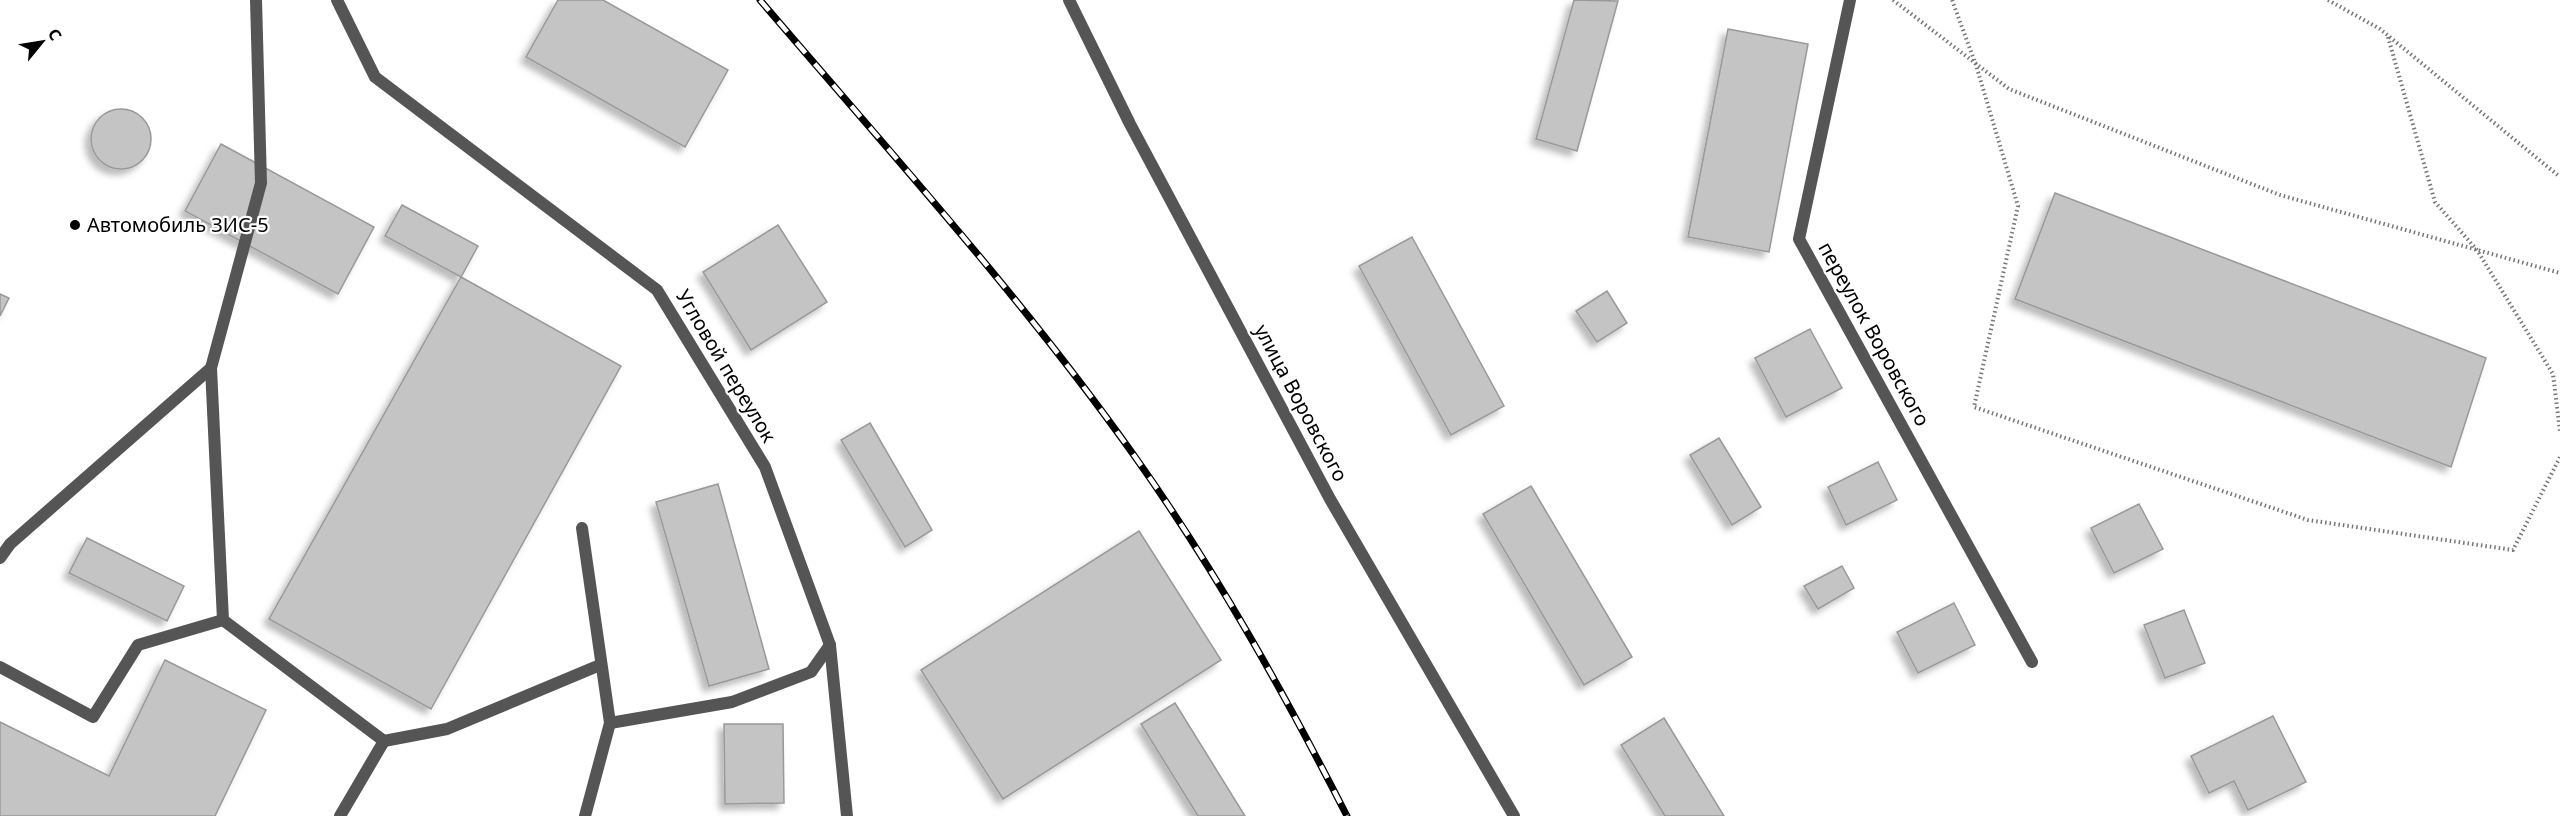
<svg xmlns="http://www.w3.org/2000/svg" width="2560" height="816" font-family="'Noto Sans',sans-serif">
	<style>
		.building { fill: #c4c4c4; stroke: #999; stroke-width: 1.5; filter: url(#shadow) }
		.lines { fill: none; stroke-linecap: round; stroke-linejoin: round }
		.path { stroke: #777; stroke-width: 4; stroke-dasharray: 1.5 3; stroke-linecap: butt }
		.service { stroke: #555; stroke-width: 12 }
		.minor { stroke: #555; stroke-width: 12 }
		.rail-casing { stroke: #000; stroke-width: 7 }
		.rail { stroke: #fff; stroke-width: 4.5; stroke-dasharray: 14; stroke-linecap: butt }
		.poi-dot { fill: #000; stroke: #fff; stroke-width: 2 }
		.labels { text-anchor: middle; stroke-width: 4.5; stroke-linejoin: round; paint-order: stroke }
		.poi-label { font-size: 20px; fill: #000; stroke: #fff; text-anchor: start }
		.street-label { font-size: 20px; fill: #000; stroke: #fff }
	</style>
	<defs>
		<filter id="shadow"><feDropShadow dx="-5.5" dy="5.5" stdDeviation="3" flood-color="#0004"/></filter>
	</defs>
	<rect width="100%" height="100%" fill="#fff"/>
	<!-- building -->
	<g class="building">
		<path d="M558,0H603L728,70L685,147L526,57Z"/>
		<path d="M1574,0L1618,1L1577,151L1536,139Z"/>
		<path d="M1728,29L1808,44L1769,252L1688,237Z"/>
		<circle cx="121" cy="139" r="30"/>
		<path d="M221,144L374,227L338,294L185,211Z"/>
		<path d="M2055,193L2486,358L2451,467L2015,299Z"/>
		<path d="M402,205L478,246L461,277L385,236Z"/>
		<path d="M778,225L827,302L751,350L703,272Z"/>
		<path d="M1412,237L1504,406L1451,435L1359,266Z"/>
		<path d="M461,277L621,366L431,709L269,619Z"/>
		<path d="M1607,291L1627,323L1597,342L1576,311Z"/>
		<path d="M0,294L9,298L0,316Z"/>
		<path d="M1810,329L1842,388L1786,417L1755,358Z"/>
		<path d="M870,423L932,530L905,547L841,440Z"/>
		<path d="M1719,438L1761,507L1732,525L1690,455Z"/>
		<path d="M1878,462L1897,500L1846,525L1828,487Z"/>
		<path d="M718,484L769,669L709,686L656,502Z"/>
		<path d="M1531,486L1632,657L1584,685L1483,514Z"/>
		<path d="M2139,504L2163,549L2114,573L2091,528Z"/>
		<path d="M1139,531L1221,660L1003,799L921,670Z"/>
		<path d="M87,538L184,586L167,621L69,573Z"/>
		<path d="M1842,566L1854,588L1818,609L1804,586Z"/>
		<path d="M1954,603L1975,645L1918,673L1897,632Z"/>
		<path d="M2184,610L2205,663L2165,678L2144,625Z"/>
		<path d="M165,660L266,710L215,816H0V722L109,776Z"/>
		<path d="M1175,703L1245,816H1198L1141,724Z"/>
		<path d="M2273,716L2306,782L2248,810L2234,781L2209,793L2191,756Z"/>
		<path d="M1664,718L1724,816H1665L1621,745Z"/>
		<path d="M724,724H783L784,803L725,804Z"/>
	</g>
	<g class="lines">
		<!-- path -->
		<g class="path">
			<path d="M1893,0L2009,89L2280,195L2560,273"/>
			<path d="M1952,0L1976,65L2018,206L1974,407L2308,520L2513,550L2560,457"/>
			<path d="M2328,0L2380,29L2560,177"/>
			<path d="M2388,37L2435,202L2477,250L2553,374L2560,431"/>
		</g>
		<!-- service -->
		<g class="service">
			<path d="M256,0L261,183L211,368L223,620L384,741L447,729L600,665"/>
			<path d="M582,528L610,723L585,816"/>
			<path d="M0,558L10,544L211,368"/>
			<path d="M0,667L93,717L138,645L223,620"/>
			<path d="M610,723L732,702L811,672L830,645"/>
			<path d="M340,816L384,741"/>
		</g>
		<!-- minor -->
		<g class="minor">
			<path d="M337,0L375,77L657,290L765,467L830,645L847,816"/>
			<path d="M1069,0L1130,124L1330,499L1514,816"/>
			<path d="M1850,0L1799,239L2032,662"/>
		</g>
		<!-- rail casing -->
		<g class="rail-casing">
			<path id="rail" d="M760,0C887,149 1020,295 1133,454C1215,569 1283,691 1347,816"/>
		</g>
		<!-- rail -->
		<use href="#rail" class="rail"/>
	</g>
	<!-- markers -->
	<circle class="poi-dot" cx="75" cy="225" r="6"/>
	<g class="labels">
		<!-- poi labels -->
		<g class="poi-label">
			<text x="87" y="232">Автомобиль ЗИС-5</text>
		</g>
		<!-- street labels -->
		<g class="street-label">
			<text transform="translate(1874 334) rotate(61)" y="7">переулок Воровского</text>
			<text transform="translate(726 366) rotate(59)" y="7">Угловой переулок</text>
			<text transform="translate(1301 403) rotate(62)" y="7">улица Воровского</text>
		</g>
	</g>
	<!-- north arrow -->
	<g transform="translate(42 42) rotate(60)" stroke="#ffffff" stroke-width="4.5" paint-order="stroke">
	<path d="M0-4.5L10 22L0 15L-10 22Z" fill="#000000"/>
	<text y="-9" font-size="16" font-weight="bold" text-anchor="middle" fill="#000000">С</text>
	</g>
</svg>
